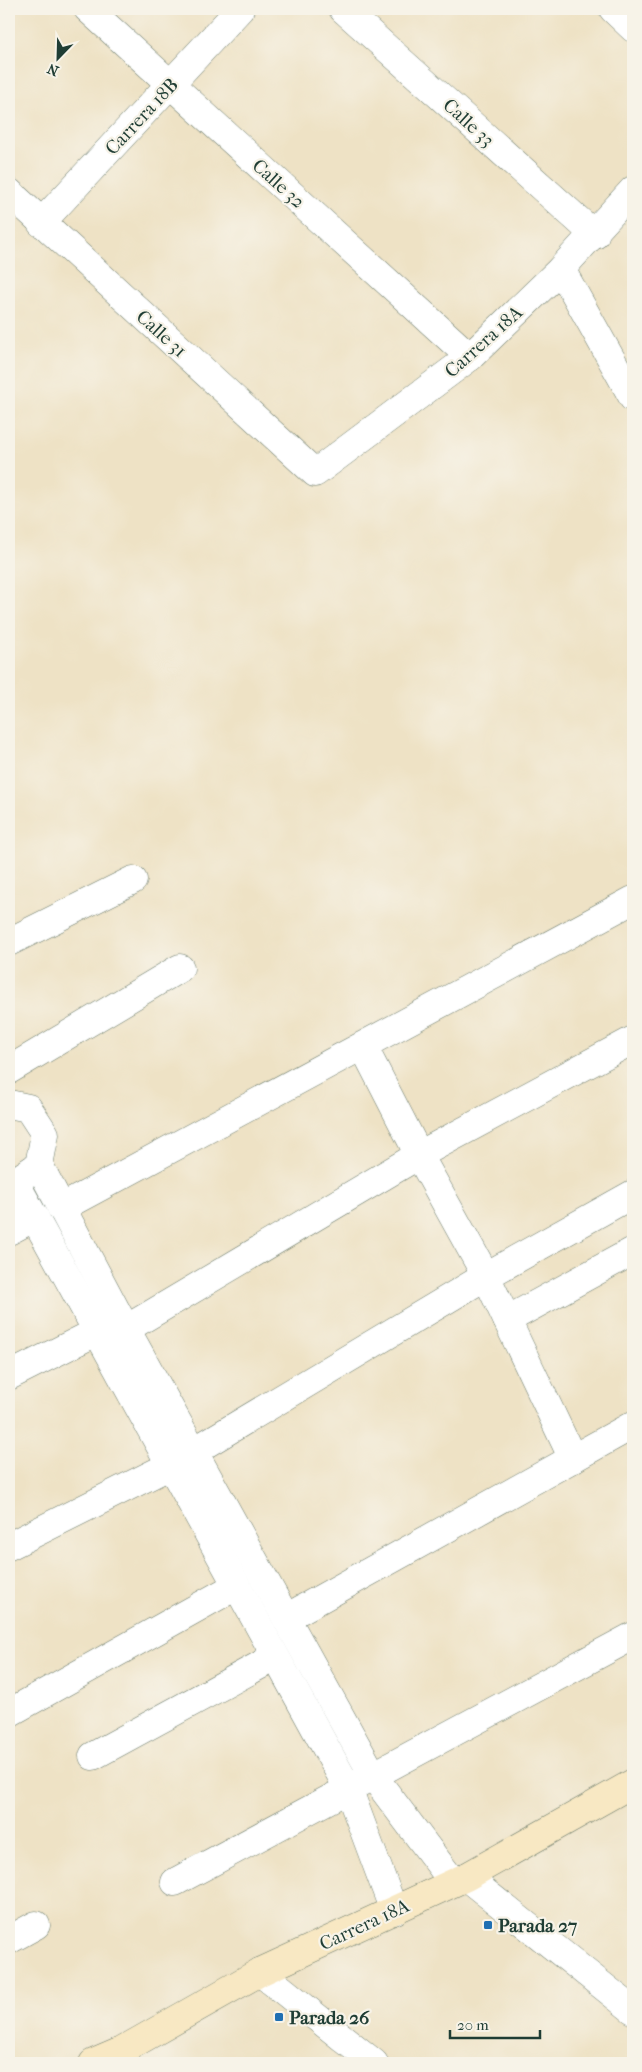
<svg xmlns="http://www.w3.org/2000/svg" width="642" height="2072" font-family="'IM FELL French Canon',serif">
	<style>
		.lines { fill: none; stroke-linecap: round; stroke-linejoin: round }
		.minor-casing { stroke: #677767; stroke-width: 29 }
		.secondary-casing { stroke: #677767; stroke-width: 29 }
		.minor { stroke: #fff; stroke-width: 28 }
		.secondary { stroke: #f8e8c3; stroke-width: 28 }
		.poi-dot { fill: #1f6fb2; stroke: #f7f3e8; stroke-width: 2 }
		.labels { text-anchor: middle; stroke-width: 4.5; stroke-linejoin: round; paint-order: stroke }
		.street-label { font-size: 19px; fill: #1f3d34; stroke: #f7f3e8 }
		.poi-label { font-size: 19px; font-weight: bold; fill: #1f3d34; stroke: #f7f3e8; text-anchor: start }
	</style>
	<rect width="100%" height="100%" fill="#f7f3e8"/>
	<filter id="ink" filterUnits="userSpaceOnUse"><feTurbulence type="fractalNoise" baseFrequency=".02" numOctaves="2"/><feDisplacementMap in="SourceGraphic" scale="10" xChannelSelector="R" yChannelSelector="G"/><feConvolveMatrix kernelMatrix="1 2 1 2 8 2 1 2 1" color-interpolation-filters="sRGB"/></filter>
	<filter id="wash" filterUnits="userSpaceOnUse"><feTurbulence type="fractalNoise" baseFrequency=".0096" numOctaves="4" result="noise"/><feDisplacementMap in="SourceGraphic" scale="20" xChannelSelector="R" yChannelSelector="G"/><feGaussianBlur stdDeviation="1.12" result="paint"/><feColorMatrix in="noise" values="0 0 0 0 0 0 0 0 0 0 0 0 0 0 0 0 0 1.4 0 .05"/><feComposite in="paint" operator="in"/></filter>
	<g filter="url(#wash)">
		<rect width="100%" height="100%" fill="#eee2c5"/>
	</g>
	<g filter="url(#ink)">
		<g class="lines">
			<!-- minor casing -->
			<g class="minor-casing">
				<g id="minor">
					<path d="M88,9L470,357"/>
					<path d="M343,9L595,235"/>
					<path d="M613,9L633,28"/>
					<path d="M9,192L315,473L470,357L561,269L633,190"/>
					<path d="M41,223L240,9"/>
					<path d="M561,269L633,398"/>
					<path d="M9,942L133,880"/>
					<path d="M363,1046L419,1155L486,1276L573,1459"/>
					<path d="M9,1070L180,968"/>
					<path d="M9,1104L28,1108L45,1134L39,1165L23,1176"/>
					<path d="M39,1165L126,1329L374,1777L453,1882"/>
					<path d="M15,1182L348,1788L394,1911"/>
					<path d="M61,1208L633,900"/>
					<path d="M9,1231L35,1217"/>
					<path d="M507,1320L633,1251"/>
					<path d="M126,1329L419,1155L633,1040"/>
					<path d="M9,1376L98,1331"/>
					<path d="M9,1546L169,1466L486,1276L633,1194"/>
					<path d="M286,1618L633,1425"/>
					<path d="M9,1713L236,1586"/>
					<path d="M93,1756L275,1657"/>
					<path d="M466,1877L633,2010"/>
					<path d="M175,1882L633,1636"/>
					<path d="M9,1940L36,1925"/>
					<path d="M260,1972L374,2063"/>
				</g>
			</g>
			<!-- secondary casing -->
			<g class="secondary-casing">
				<path id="secondary" d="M93,2063L121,2051L260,1972L466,1877L633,1783"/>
			</g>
			<!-- minor -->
			<use href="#minor" class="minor"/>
			<!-- secondary -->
			<use href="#secondary" class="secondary"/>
		</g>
	</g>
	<!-- markers -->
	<g class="poi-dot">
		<rect x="483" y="1920" width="10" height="10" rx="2.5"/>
		<rect x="274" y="2012" width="10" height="10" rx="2.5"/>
	</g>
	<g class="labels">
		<!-- street labels -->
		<g class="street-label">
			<text transform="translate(141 116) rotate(-47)" y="7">Carrera 18B</text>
			<text transform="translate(469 122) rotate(42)" y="7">Calle 33</text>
			<text transform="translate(279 183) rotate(42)" y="7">Calle 32</text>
			<text transform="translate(162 333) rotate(42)" y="7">Calle 31</text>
			<text transform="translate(483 341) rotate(-42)" y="7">Carrera 18A</text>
			<text transform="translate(364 1924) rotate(-25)" y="7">Carrera 18A</text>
		</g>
		<!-- poi labels -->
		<g class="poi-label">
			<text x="498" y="1932">Parada 27</text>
			<text x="289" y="2024">Parada 26</text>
		</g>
	</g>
	<!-- margin -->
	<rect width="642" height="2072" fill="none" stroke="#f7f3e8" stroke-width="30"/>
	<!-- north arrow -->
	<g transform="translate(58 58) rotate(203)" stroke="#f7f3e8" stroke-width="4" paint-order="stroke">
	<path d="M0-4L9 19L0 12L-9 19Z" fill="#1f3d34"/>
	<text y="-8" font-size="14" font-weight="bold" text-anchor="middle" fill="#1f3d34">N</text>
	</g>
	<!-- scale -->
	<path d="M450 2030v8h90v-8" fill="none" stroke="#1f3d34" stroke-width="2.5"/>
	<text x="457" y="2030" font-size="15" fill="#1f3d34" stroke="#f7f3e8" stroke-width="4" paint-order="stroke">20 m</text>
</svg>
